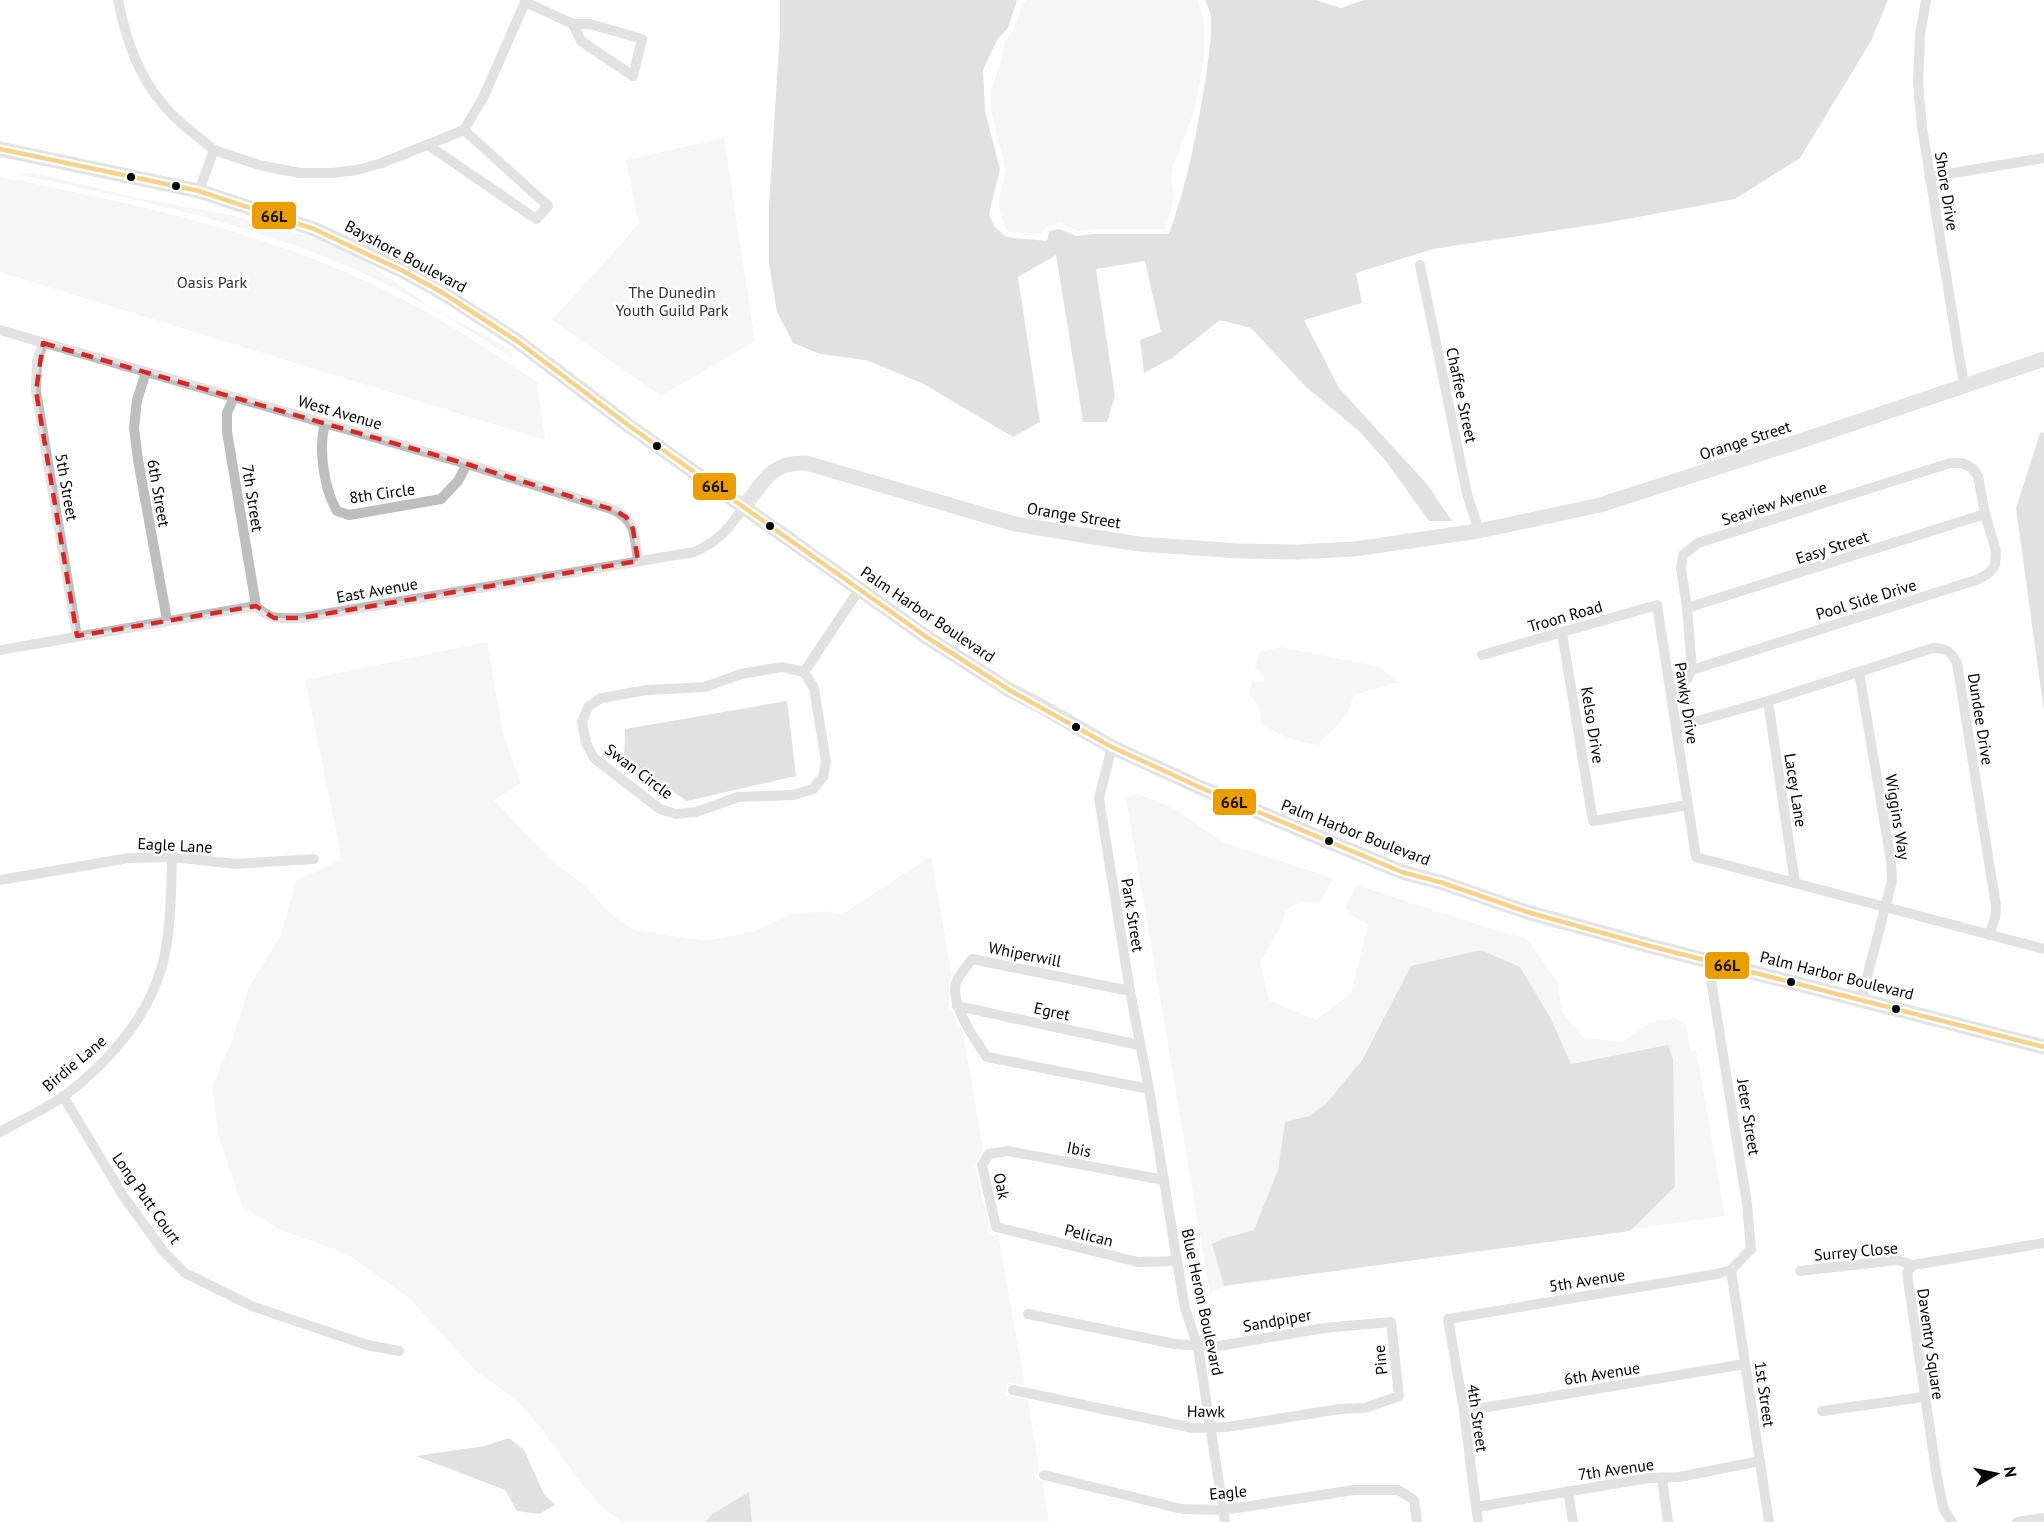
<svg xmlns="http://www.w3.org/2000/svg" width="2044" height="1522" font-family="'PT Sans',sans-serif">
	<style>
		.green { fill: #ebebeb }
		.water { fill: #bdbdbd }
		.lines { fill: none; stroke-linecap: round; stroke-linejoin: round }
		.street { stroke: #bebebe; stroke-width: 10 }
		.secondary { stroke: #c2c2c2; stroke-width: 15 }
		.bus-1-casing { stroke: #fff; stroke-width: 9 }
		.bus-1 { stroke: #eb9e00; stroke-width: 4.5 }
		.marked { fill: none; stroke: #d62828; stroke-width: 4.5; stroke-dasharray: 12 8; stroke-linejoin: round }
		.bus-dot { fill: #000; stroke: #fff; stroke-width: 2 }
		.labels { text-anchor: middle; stroke-width: 5; stroke-linejoin: round; paint-order: stroke }
		.street-label { font-size: 16px; fill: #000; stroke: #fff }
		.park-label { font-size: 16px; fill: #313131; stroke: #fff }
		.line-badge { stroke: #fff; stroke-width: 2 }
		.pale-badge-label { font-size: 16px; text-anchor: middle; font-weight: bold; fill: #111 }
	</style>
	<rect width="100%" height="100%" fill="#fff"/>
	<!-- green -->
	<g class="green">
		<path d="M1026,0H1197C1212,21 1200,89 1193,114C1187,134 1175,154 1171,175C1170,183 1175,190 1174,198C1172,209 1168,219 1165,229H1095L1077,231L1060,223L1046,227L1042,234L1009,232L1005,228L999,208V199L1006,170L991,110V90L999,68L1006,39L1013,31L1022,5Z"/>
		<path d="M724,138L755,341L661,396L552,320L639,224L626,160Z"/>
		<path d="M34,173L138,198L235,216L324,241L361,258L432,308L510,349L512,358C450,317 385,279 315,253C219,216 117,195 16,174Z"/>
		<path d="M0,177C122,201 247,227 361,279C424,307 480,344 537,382L545,440L0,272Z"/>
		<path d="M487,642L503,734L521,783L494,800L554,863L583,884L612,915L634,930L706,941L756,931L791,914L829,911L841,915L931,856L952,976C945,987 952,998 948,1010L952,1011L963,1033L983,1148L975,1166L989,1227L987,1231L991,1235L998,1234L1025,1386L1008,1382L1004,1395L1028,1400L1039,1467L1035,1479L1042,1481L1049,1522H752L748,1493L712,1514L706,1522H622L604,1509L581,1483L541,1428L515,1399L474,1370L410,1299L349,1255L279,1229L243,1207L218,1135L212,1086L234,1036L248,989L281,935L296,881L342,859L305,680Z"/>
		<path d="M1280,647L1380,667L1398,682L1354,695C1351,706 1343,722 1333,730C1327,735 1324,738 1319,745L1302,742L1283,736L1260,723C1264,704 1255,706 1249,691L1253,682H1264V675L1256,669L1255,665L1260,652Z"/>
		<path d="M1138,794L1175,809L1224,843L1333,878L1320,903L1300,902L1285,910L1280,928L1260,962L1269,1000L1316,1020L1351,993L1368,924L1352,916L1346,908L1356,885L1501,932L1526,938L1557,981L1562,1012L1584,1038L1623,1042L1651,1022L1676,1018L1686,1025L1691,1051L1696,1049L1725,1216L1632,1229L1675,1187L1668,1045L1571,1064L1550,1017L1381,1023C1365,1054 1343,1096 1312,1114C1304,1119 1293,1120 1285,1123L1278,1170L1254,1230L1228,1237L1224,1286L1210,1293L1126,798Z"/>
	</g>
	<!-- water -->
	<g class="water">
		<path d="M780,0H1017L1008,28L997,40L983,70L985,111L1000,169L989,214L994,226L1006,237L1047,241L1049,231L1059,229L1076,236L1094,234H1169C1188,181 1199,124 1207,68C1209,51 1213,30 1210,13C1209,9 1207,4 1205,0H1316L1341,8L1364,0H1888L1871,41L1800,158L1735,199L1611,222L1433,249L1356,273L1362,303L1304,320L1339,388L1427,484L1452,521H1429L1385,460L1359,431L1306,387L1251,328L1220,320L1172,358L1144,373L1140,340L1161,332L1145,261L1096,269L1115,396L1107,422H1083L1056,255L1018,277L1040,422L1013,437L922,383L866,360L820,354L793,343L777,312L769,264V205L780,32Z"/>
		<path d="M2044,432V712L2016,508L2040,433Z"/>
		<path d="M787,701L796,776L687,801L624,761L625,729Z"/>
		<path d="M1481,950L1520,967L1550,1017L1571,1064L1668,1045L1673,1059L1675,1187L1630,1231L1224,1286L1212,1244L1228,1237L1254,1230L1278,1170L1285,1122L1309,1116L1326,1104L1362,1060L1411,966Z"/>
		<path d="M509,1438L524,1450L544,1494L555,1505L539,1514L517,1511L505,1490L416,1456L485,1446Z"/>
		<path d="M749,1492L752,1522H706L712,1514Z"/>
	</g>
	<g class="lines">
		<!-- street -->
		<g class="street">
			<path d="M118,0C125,36 137,74 162,103C176,121 196,135 214,150L199,191"/>
			<path d="M1926,0L1920,35L1918,83L1922,127L1964,386"/>
			<path d="M525,2L573,24H590L642,39L633,76L581,41L573,24"/>
			<path d="M428,145L536,219L548,206L464,130"/>
			<path d="M214,150L259,165L300,173H332L357,170L379,164L464,130L483,98L526,0"/>
			<path d="M1929,177L2044,158"/>
			<path d="M1420,265L1467,494L1479,531"/>
			<path d="M0,330L467,464L614,510C637,522 634,536 638,561"/>
			<path d="M43,343L37,362L36,391L77,636"/>
			<path d="M146,372L137,400L134,428L138,460L167,620"/>
			<path d="M234,397L227,413V432L256,606"/>
			<path d="M325,424C318,449 324,489 337,511L349,515L441,499L458,481L467,464"/>
			<path d="M256,606C271,621 281,618 301,618L694,552C720,541 728,529 744,507"/>
			<path d="M1687,608L1985,514"/>
			<path d="M1562,633L1593,821L1688,805"/>
			<path d="M0,650L256,606"/>
			<path d="M1482,655L1657,605L1696,857L2044,949"/>
			<path d="M782,667L804,672L814,688L826,762L823,777L813,789L793,795L738,797L696,812L676,814L660,809L594,758L586,743L582,722L588,707L601,698L647,690L705,687L741,674Z"/>
			<path d="M804,672L859,590"/>
			<path d="M1859,672L1891,861L1892,881L1861,1000"/>
			<path d="M1671,694L1687,679L1692,670L1687,608L1681,568L1683,555L1698,543L1950,463H1962L1972,468L1978,476L1985,514L1996,551L1995,565L1988,574L1976,580L1692,670"/>
			<path d="M1768,701L1795,883"/>
			<path d="M1676,727L1768,701L1933,648C1947,648 1951,652 1957,663L1996,906L1995,918L1989,935"/>
			<path d="M1112,747L1099,798L1130,991L1149,1089L1177,1261L1185,1308L1198,1347L1225,1522"/>
			<path d="M0,880L129,858L172,857L236,864L314,859"/>
			<path d="M1708,961L1747,1204L1751,1249L1731,1270"/>
			<path d="M1130,991L972,959C967,966 958,976 956,983C950,1005 975,1040 987,1057L1149,1089"/>
			<path d="M957,1006L1139,1045"/>
			<path d="M63,1096L124,1197L164,1252L185,1273L252,1306L367,1345L399,1351"/>
			<path d="M0,1132C21,1120 44,1110 64,1096C107,1064 147,1019 162,966C171,935 171,890 172,857"/>
			<path d="M1164,1180L1008,1151L989,1154L982,1165L996,1227L1138,1262L1177,1261"/>
			<path d="M1731,1270L1769,1522"/>
			<path d="M1800,1271L1897,1260L1913,1265"/>
			<path d="M1013,1390L1193,1428L1227,1427L1340,1409L1365,1408L1399,1396L1391,1322L1324,1328L1213,1347L1175,1344L1028,1314"/>
			<path d="M1464,1411L1745,1364"/>
			<path d="M1822,1411L1924,1397"/>
			<path d="M1044,1475L1182,1509L1224,1510L1354,1490H1398L1414,1500L1417,1522"/>
			<path d="M1662,1478L1668,1522"/>
			<path d="M1568,1491L1573,1522"/>
			<path d="M1476,1507L1649,1478L1679,1477L1760,1461"/>
			<path d="M1478,1522L1464,1411L1448,1319L1717,1274L1731,1270"/>
			<path d="M1952,1522L1944,1510L1937,1478L1907,1273L1913,1265L2044,1243"/>
			<path d="M2017,1522L2044,1518"/>
		</g>
		<!-- secondary -->
		<g class="secondary">
			<path d="M0,149L199,191L314,229L403,271L443,293L517,341L628,425L928,638L1011,691L1039,705L1112,747L1206,790L1402,872L1443,883L1527,912L1650,946L2044,1047"/>
			<path d="M744,507C763,482 772,461 806,463L1015,524L1088,536L1139,544L1239,551L1296,552L1354,549L1479,531L1600,505L1800,441L2044,359"/>
		</g>
		<!-- bus-1 casing -->
		<g class="bus-1-casing">
			<path id="bus-1" d="M0,149L199,191L314,229L403,271L443,293L517,341L628,425L928,638L1011,691L1112,747L1206,790L1402,872L1443,883L1527,912L1650,946L2044,1047"/>
		</g>
		<!-- bus-1 -->
		<use href="#bus-1" class="bus-1"/>
	</g>
	<!-- marked area -->
	<path d="M0 0H2044V1522H0ZM43,343L467,464L614,510L626,517L633,529L638,561L301,618H274L256,606L77,636L36,391Z" fill="#fff" fill-opacity=".55" fill-rule="evenodd"/>
	<path class="marked" d="M43,343L467,464L614,510L626,517L633,529L638,561L301,618H274L256,606L77,636L36,391Z"/>
	<!-- markers -->
	<g class="bus-dot">
		<circle cx="131" cy="177" r="5"/>
		<circle cx="176" cy="186" r="5"/>
		<circle cx="657" cy="446" r="5"/>
		<circle cx="770" cy="526" r="5"/>
		<circle cx="1076" cy="727" r="5"/>
		<circle cx="1329" cy="841" r="5"/>
		<circle cx="1791" cy="982" r="5"/>
		<circle cx="1896" cy="1009" r="5"/>
	</g>
	<g class="labels">
		<!-- street labels -->
		<g class="street-label">
			<text transform="translate(1947 191) rotate(81)" y="6">Shore Drive</text>
			<text transform="translate(406 256) rotate(28)" y="6">Bayshore Boulevard</text>
			<text transform="translate(1462 395) rotate(78)" y="6">Chaffee Street</text>
			<text transform="translate(340 412) rotate(16)" y="6">West Avenue</text>
			<text transform="translate(1745 440) rotate(-18)" y="6">Orange Street</text>
			<text transform="translate(67 487) rotate(80)" y="6">5th Street</text>
			<text transform="translate(159 493) rotate(80)" y="6">6th Street</text>
			<text transform="translate(382 493) rotate(-8)" y="6">8th Circle</text>
			<text transform="translate(253 498) rotate(81)" y="6">7th Street</text>
			<text transform="translate(1774 503) rotate(-18)" y="6">Seaview Avenue</text>
			<text transform="translate(1074 515) rotate(9)" y="6">Orange Street</text>
			<text transform="translate(1832 547) rotate(-18)" y="6">Easy Street</text>
			<text transform="translate(377 590) rotate(-10)" y="6">East Avenue</text>
			<text transform="translate(1866 599) rotate(-17)" y="6">Pool Side Drive</text>
			<text transform="translate(928 614) rotate(34)" y="6">Palm Harbor Boulevard</text>
			<text transform="translate(1565 616) rotate(-16)" y="6">Troon Road</text>
			<text transform="translate(1687 703) rotate(81)" y="6">Pawky Drive</text>
			<text transform="translate(1981 719) rotate(81)" y="6">Dundee Drive</text>
			<text transform="translate(1593 725) rotate(81)" y="6">Kelso Drive</text>
			<text transform="translate(639 771) rotate(37)" y="6">Swan Circle</text>
			<text transform="translate(1796 790) rotate(81)" y="6">Lacey Lane</text>
			<text transform="translate(1898 817) rotate(81)" y="6">Wiggins Way</text>
			<text transform="translate(1356 832) rotate(21)" y="6">Palm Harbor Boulevard</text>
			<text transform="translate(175 845) rotate(3)" y="6">Eagle Lane</text>
			<text transform="translate(1133 915) rotate(81)" y="6">Park Street</text>
			<text transform="translate(1025 954) rotate(11)" y="6">Whiperwill</text>
			<text transform="translate(1837 975) rotate(14)" y="6">Palm Harbor Boulevard</text>
			<text transform="translate(1052 1011) rotate(12)" y="6">Egret</text>
			<text transform="translate(74 1063) rotate(-40)" y="6">Birdie Lane</text>
			<text transform="translate(1749 1117) rotate(81)" y="6">Jeter Street</text>
			<text transform="translate(1079 1149) rotate(11)" y="6">Ibis</text>
			<text transform="translate(1002 1186) rotate(78)" y="6">Oak</text>
			<text transform="translate(147 1198) rotate(55)" y="6">Long Putt Court</text>
			<text transform="translate(1089 1235) rotate(14)" y="6">Pelican</text>
			<text transform="translate(1856 1251) rotate(-5)" y="6">Surrey Close</text>
			<text transform="translate(1587 1280) rotate(-9)" y="6">5th Avenue</text>
			<text transform="translate(1203 1302) rotate(78)" y="6">Blue Heron Boulevard</text>
			<text transform="translate(1277 1320) rotate(-10)" y="6">Sandpiper</text>
			<text transform="translate(1931 1344) rotate(82)" y="6">Daventry Square</text>
			<text transform="translate(1380 1360) rotate(-96)" y="6">Pine</text>
			<text transform="translate(1602 1373) rotate(-9)" y="6">6th Avenue</text>
			<text transform="translate(1765 1394) rotate(82)" y="6">1st Street</text>
			<text transform="translate(1206 1411) rotate(1)" y="6">Hawk</text>
			<text transform="translate(1478 1418) rotate(82)" y="6">4th Street</text>
			<text transform="translate(1616 1469) rotate(-8)" y="6">7th Avenue</text>
			<text transform="translate(1228 1492) rotate(-5)" y="6">Eagle</text>
		</g>
		<!-- park labels -->
		<g class="park-label">
			<text x="212" y="288">Oasis Park</text>
			<text x="672" y="298">The Dunedin<tspan x="672" dy="18">Youth Guild Park</tspan></text>
		</g>
	</g>
	<g class="line-badge">
		<rect x="251" y="201" width="46" height="29" rx="6" fill="#eb9e00"/>
		<rect x="692" y="472" width="45" height="29" rx="6" fill="#eb9e00"/>
		<rect x="1212" y="788" width="45" height="28" rx="6" fill="#eb9e00"/>
		<rect x="1704" y="951" width="46" height="29" rx="6" fill="#eb9e00"/>
	</g>
	<g class="pale-badge-label">
		<text x="274" y="222">66L</text>
		<text x="715" y="492">66L</text>
		<text x="1234" y="808">66L</text>
		<text x="1727" y="971">66L</text>
	</g>
	<!-- north arrow -->
	<g transform="translate(1996 1474) rotate(81)" stroke="#ffffff" stroke-width="4.5" paint-order="stroke">
	<path d="M0-4.5L10 22L0 15L-10 22Z" fill="#000000"/>
	<text y="-9" font-size="16" font-weight="bold" text-anchor="middle" fill="#000000">N</text>
	</g>
</svg>
